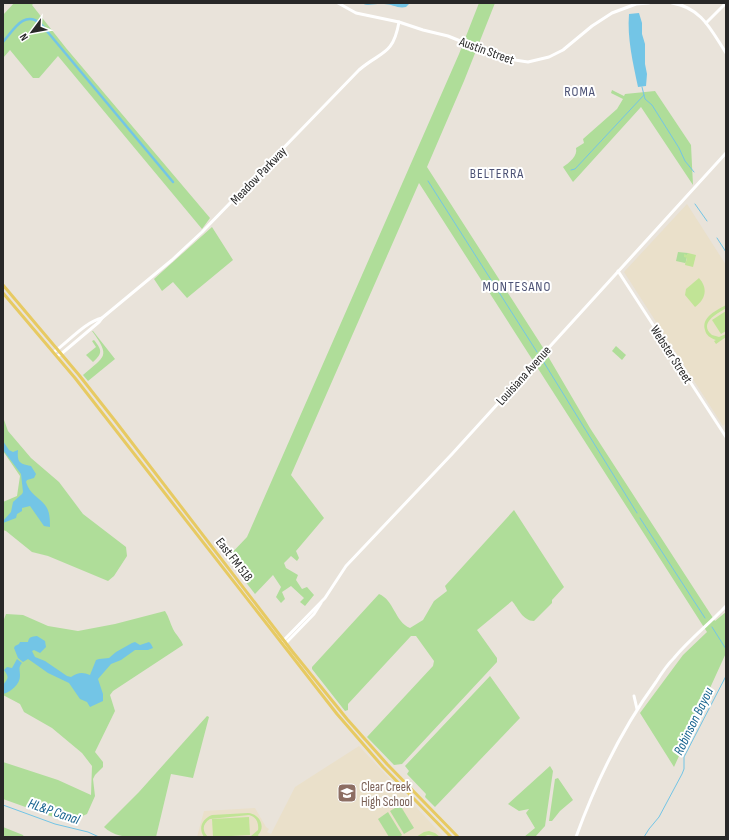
<svg xmlns="http://www.w3.org/2000/svg" width="729" height="840" font-family="'Sofia Sans Condensed',sans-serif">
	<style>
		.education { fill: #eae0ca }
		.green { fill: #afdd99 }
		.pitch { fill: #c1e496 }
		.water { fill: #73c5e6 }
		.lines { fill: none; stroke-linecap: round; stroke-linejoin: round }
		.stream { stroke: #73c5e6; stroke-width: 1 }
		.canal { stroke: #73c5e6; stroke-width: 2.5 }
		.secondary { stroke: #fff; stroke-width: 3 }
		.primary { stroke: #e7ca62; stroke-width: 3 }
		.labels { text-anchor: middle; stroke-width: 4; stroke-linejoin: round; paint-order: stroke }
		.street-label { font-size: 13px; fill: #282828; stroke: #fff }
		.education-label { font-size: 13px; fill: #785e54; stroke: #fff; text-anchor: start }
		.neighbourhood-label { font-size: 14px; letter-spacing: 1px; fill: #4c5275; stroke: #fff }
		.water-label { font-size: 14px; font-style: italic; fill: #15628e; stroke: #fff }
	</style>
	<rect width="100%" height="100%" fill="#e9e3da"/>
	<!-- education -->
	<g class="education">
		<path d="M687,204L726,265V423L723,426L624,272Z"/>
		<path d="M359,746L444,837H197L204,811L255,808L266,827L269,829L267,832L271,834L295,787Z"/>
	</g>
	<!-- green -->
	<g class="green">
		<path d="M14,3H34L32,5L66,48L210,218L202,229L58,56L39,78H33L10,50L3,58V15Z"/>
		<path d="M479,3H495L464,81L427,167L542,346L590,428L715,621L726,612V653L674,767L640,713L683,655L707,632L419,183L291,475L324,518L296,551L299,558L297,561L291,556L284,563L286,568L298,575L296,580L302,589L307,587L314,595L305,606L300,602L304,598L291,586L282,592L285,599L281,603L276,597L281,587L273,575L255,594L227,558L247,537L459,54Z"/>
		<path d="M612,90L624,96L625,94L655,91L691,145L693,185L641,107L573,182L563,167C569,163 578,156 576,148L584,143L583,139L617,109L623,99L611,93Z"/>
		<path d="M212,227L233,260L187,298L173,282L162,291L154,279Z"/>
		<path d="M678,252L688,253L685,265V263L676,261Z"/>
		<path d="M92,331H93L115,359L88,381L83,375C105,356 111,357 92,331Z"/>
		<path d="M94,340C102,350 103,353 93,362L86,355L96,347L92,341Z"/>
		<path d="M616,346L626,355L622,360L612,351Z"/>
		<path d="M3,417L8,431L31,458L59,482L83,514L126,547L127,556L114,576L108,581L48,556L32,552L6,531L3,530V502L17,496L20,476L3,451Z"/>
		<path d="M514,510L564,587L552,600V603L534,621C523,621 518,608 512,601L477,630L497,658V662L402,764L394,765L367,737L433,666L434,661L416,636H411L348,704V710L345,711L312,669V667L379,594C394,600 395,622 410,628L423,620L434,601L447,591L445,586Z"/>
		<path d="M165,611C169,617 170,623 173,629C176,635 181,639 183,645L113,691L110,695L115,711L95,752L103,762V767L95,775L93,779L95,796L87,814L71,821L59,819L3,799V762L58,780L91,795L92,766L82,753L52,728L24,712L20,704L3,695V622L6,614L23,615L48,626L78,631L115,624Z"/>
		<path d="M490,676L520,718L435,807L425,797L426,794L407,774L409,771L405,766Z"/>
		<path d="M207,716L209,717L193,778L171,774L156,837C139,837 117,840 104,827L139,792Z"/>
		<path d="M550,766L553,771L545,826L535,837H524L535,828L526,813L529,809L519,811L508,804Z"/>
		<path d="M558,778L573,800L560,811L552,821H549L555,779Z"/>
		<path d="M400,805L414,828L404,834L390,811Z"/>
		<path d="M388,812L402,835L400,837H389L378,819Z"/>
		<path d="M3,827L23,835L24,837H3Z"/>
	</g>
	<!-- pitch -->
	<g class="pitch">
		<path d="M688,253L696,255L693,267L685,265L687,258L684,257V254L687,255Z"/>
		<path d="M699,278C708,288 706,299 695,307L685,295L686,289Z"/>
		<path d="M726,305V308C717,314 698,323 712,335L719,337L726,334V337L716,344L714,341L716,340C710,338 706,335 705,330C701,317 717,310 726,305Z"/>
		<path d="M726,311V331L721,334L712,320Z"/>
		<path d="M248,813C260,814 266,827 258,835L259,837H241L251,836L258,830C259,822 256,817 249,815L210,819C202,824 202,831 208,837H204C198,828 202,819 212,815Z"/>
		<path d="M249,817L250,835L213,837L212,819Z"/>
		<path d="M429,831L435,833L440,837L428,835L422,837H416L424,832Z"/>
	</g>
	<!-- water -->
	<g class="water">
		<path d="M361,3H410L406,7C398,9 392,4 384,4C375,3 369,7 361,3Z"/>
		<path d="M639,13L642,23V34L645,44V64L647,74L646,86L638,87C633,63 627,38 629,14Z"/>
		<path d="M3,441L9,450L13,452L18,450C17,462 19,464 31,466L36,474L34,478L27,480L26,482C30,495 38,496 45,505C50,511 50,520 50,527L44,526L30,506L22,508V511L17,514L16,518L3,523V521L11,512L13,502L22,494L23,492L21,474L3,450Z"/>
		<path d="M37,636L45,641L46,647L40,653L34,650L32,651L35,657L45,661L67,676L71,677C78,672 83,672 90,675L96,660L99,659L109,658L116,652L132,643L135,642L140,645L149,642L151,644L153,648L148,650H135L121,660L111,664L98,679L103,694V701L90,707L87,702L80,699L69,683L48,673L31,661L28,659L23,662L18,658L14,648L15,646L19,644L20,642H28C29,636 32,637 37,636Z"/>
		<path d="M17,659L22,663C18,667 20,670 20,676C20,684 11,692 3,694V685C9,677 9,678 4,670L7,667L12,668Z"/>
	</g>
	<g class="lines">
		<!-- stream -->
		<g class="stream">
			<path d="M642,87L645,99L652,105L679,148L685,161L694,172"/>
			<path d="M571,170L575,169L644,95"/>
			<path d="M428,181L537,352"/>
			<path d="M695,204L707,221"/>
			<path d="M717,238L726,252"/>
			<path d="M543,361L637,513"/>
			<path d="M640,518L705,618"/>
			<path d="M712,627L726,649"/>
			<path d="M3,805L55,824L88,832L99,837"/>
			<path d="M644,837L649,829L659,817L682,774L684,769V757L726,676"/>
		</g>
		<!-- canal -->
		<path class="canal" d="M3,42C13,31 24,9 41,24L173,182"/>
		<!-- secondary -->
		<g class="secondary">
			<path d="M338,3L356,13L399,22L423,30L448,36L502,58L528,62L549,57L563,50L592,26L612,13L636,4L649,3"/>
			<path d="M672,3C702,8 711,30 726,53"/>
			<path d="M706,23L726,3"/>
			<path d="M618,271L726,437"/>
			<path d="M54,352C68,342 85,322 102,318"/>
			<path d="M57,356L61,354L99,322L102,318L172,260L202,232L359,70C381,51 393,56 399,22"/>
			<path d="M283,641L325,598L346,566L452,454L726,153"/>
			<path d="M284,645L314,614L321,603"/>
			<path d="M634,696L637,709"/>
			<path d="M576,837C596,782 621,730 656,682C661,674 667,665 674,658C690,639 709,624 726,606"/>
		</g>
		<!-- primary -->
		<g class="primary">
			<path d="M3,285L79,375L116,422L292,651L347,719L387,764L458,837"/>
			<path d="M3,293L75,378L337,714L383,767L451,837"/>
		</g>
	</g>
	<!-- icons -->
	<defs>
		<g id="school-square" transform="scale(1)"><rect x="-9" y="-9" width="18" height="18" rx="4" fill="#8d6e63" stroke="#fff"/><path d="M0-5L7-2L0 1L-7-2ZM-4 1L0 2.5L4 1V4Q0 6-4 4Z" fill="#fff"/></g>
	</defs>
	<g fill-rule="evenodd">
		<use href="#school-square" x="347" y="793"/>
	</g>
	<g class="labels">
		<!-- street labels -->
		<g class="street-label">
			<text transform="translate(487 50) rotate(20)" y="5">Austin Street</text>
			<text transform="translate(258 175) rotate(-46)" y="5">Meadow Parkway</text>
			<text transform="translate(672 354) rotate(57)" y="5">Webster Street</text>
			<text transform="translate(523 375) rotate(-48)" y="5">Louisiana Avenue</text>
			<text transform="translate(235 559) rotate(52)" y="5">East FM 518</text>
		</g>
		<!-- education labels -->
		<g class="education-label">
			<text x="361" y="791">Clear Creek<tspan x="361" dy="15">High School</tspan></text>
		</g>
		<!-- neighbourhood labels -->
		<g class="neighbourhood-label">
			<text x="580" y="96">ROMA</text>
			<text x="497" y="178">BELTERRA</text>
			<text x="517" y="291">MONTESANO</text>
		</g>
		<!-- water labels -->
		<g class="water-label">
			<text transform="translate(693 721) rotate(-64)" y="5">Robinson Bayou</text>
			<text transform="translate(54 811) rotate(19)" y="5">HL&amp;P Canal</text>
		</g>
	</g>
	<!-- border -->
	<rect width="729" height="840" fill="none" stroke="#282828" stroke-width="8"/>
	<!-- north arrow -->
	<g transform="translate(32 32) rotate(238)" stroke="#ffffff" stroke-width="3" paint-order="stroke">
	<path d="M0-3L7 15L0 10L-7 15Z" fill="#282828"/>
	<text y="-6" font-size="11" font-weight="bold" text-anchor="middle" fill="#282828">N</text>
	</g>
</svg>
